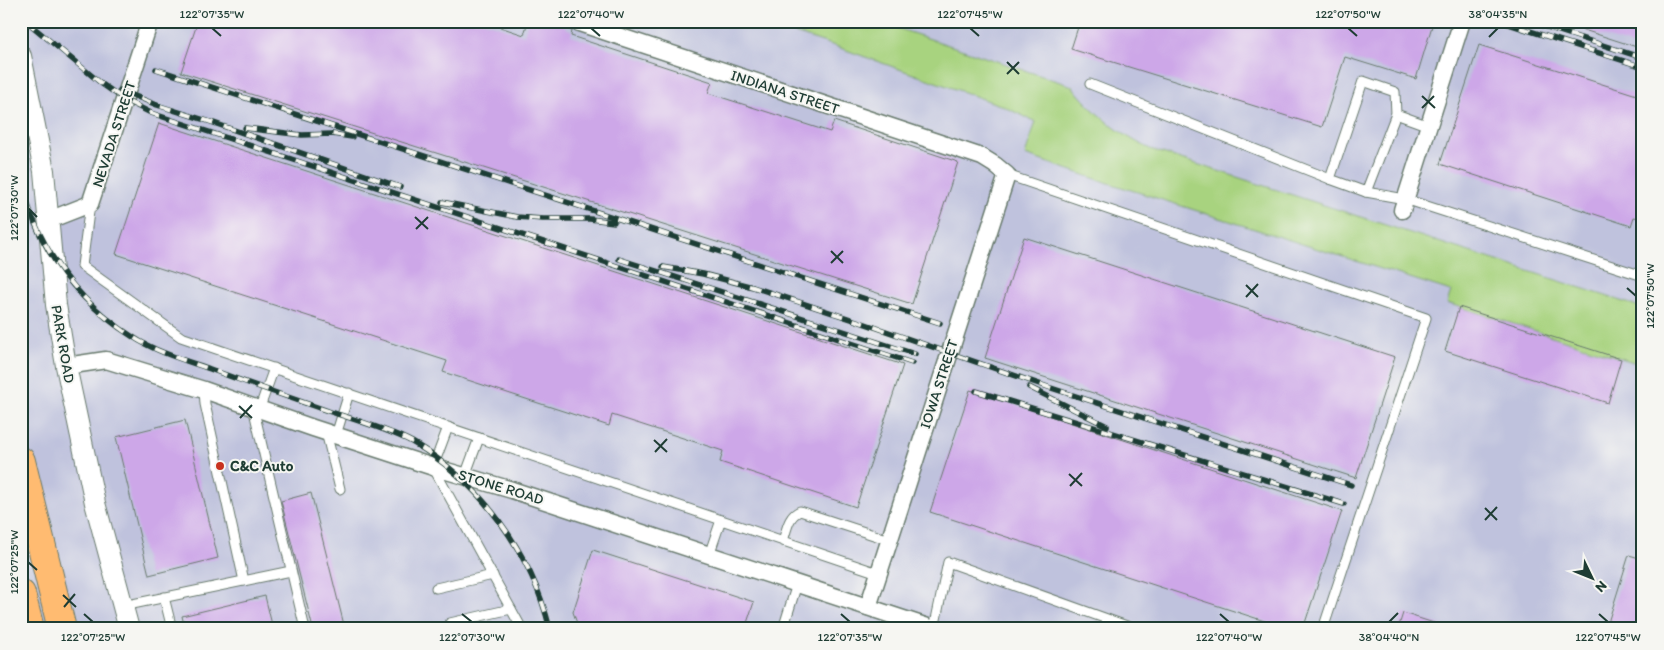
<svg xmlns="http://www.w3.org/2000/svg" width="1664" height="650" font-family="Itim,sans-serif">
	<style>
		.industrial { fill: #bfc2dd }
		.green { fill: #a8d37f; stroke: #64885a }
		.building { fill: #cda7e8 }
		.lines { fill: none; stroke-linecap: round; stroke-linejoin: round }
		.service-casing { stroke: #687a6d; stroke-width: 11 }
		.minor-casing { stroke: #687a6d; stroke-width: 19 }
		.tertiary-casing { stroke: #687a6d; stroke-width: 22 }
		.motorway-casing { stroke: #687a6d; stroke-width: 30 }
		.service { stroke: #fff; stroke-width: 9 }
		.minor { stroke: #fff; stroke-width: 16 }
		.tertiary { stroke: #fff; stroke-width: 20 }
		.motorway { stroke: #ffbb71; stroke-width: 28 }
		.rail-casing { stroke: #1f3d34; stroke-width: 5.5 }
		.rail { stroke: #f6f6f2; stroke-width: 4; stroke-dasharray: 11; stroke-linecap: butt }
		.ticks { fill: none; stroke: #1f3d34; stroke-width: 2 }
		.poi-dot { fill: #c8321e; stroke: #f6f6f2; stroke-width: 2 }
		.labels { text-anchor: middle; stroke-width: 4; stroke-linejoin: round; paint-order: stroke }
		.street-label { font-size: 15px; fill: #1f3d34; stroke: #f6f6f2 }
		.poi-label { font-size: 15px; font-weight: bold; fill: #1f3d34; stroke: #f6f6f2; text-anchor: start }
		.neatline { fill: none; stroke: #1f3d34; stroke-width: 2 }
		.ticks-label { font-size: 12px; text-anchor: middle; fill: #1f3d34 }
	</style>
	<rect width="100%" height="100%" fill="#f6f6f2"/>
	<filter id="ink" filterUnits="userSpaceOnUse"><feTurbulence type="fractalNoise" baseFrequency=".02" numOctaves="2"/><feDisplacementMap in="SourceGraphic" scale="10" xChannelSelector="R" yChannelSelector="G"/><feConvolveMatrix kernelMatrix="1 2 1 2 8 2 1 2 1" color-interpolation-filters="sRGB"/></filter>
	<filter id="wash" filterUnits="userSpaceOnUse"><feTurbulence type="fractalNoise" baseFrequency=".0096" numOctaves="4" result="noise"/><feDisplacementMap in="SourceGraphic" scale="20" xChannelSelector="R" yChannelSelector="G"/><feGaussianBlur stdDeviation="1.12" result="paint"/><feColorMatrix in="noise" values="0 0 0 0 0 0 0 0 0 0 0 0 0 0 0 0 0 1.4 0 .05"/><feComposite in="paint" operator="in"/></filter>
	<g filter="url(#wash)">
		<rect width="100%" height="100%" fill="#efebd7"/>
		<!-- industrial -->
		<rect class="industrial" x="21" y="21" width="1622" height="608"/>
		<!-- green -->
		<path class="green" d="M757,21H876L1072,86C1094,114 1118,133 1150,149L1643,308V365L1447,303L1451,291L1093,178L1025,155L1036,122L1000,105L829,44Z"/>
		<g id="blocks">
			<!-- building -->
			<g class="building">
				<path d="M198,21H482L524,35L528,21H551L564,25L566,28L572,31L571,36L712,82L708,93L830,132L834,121L958,162L912,304L181,72Z"/>
				<path d="M1080,21H1418L1432,26L1416,79L1345,57L1322,127L1071,49Z"/>
				<path d="M1565,21H1643V49L1565,24Z"/>
				<path d="M1479,45L1643,97V219L1634,217L1631,226L1440,164Z"/>
				<path d="M159,123L903,365L856,507L720,462L723,451L612,415L609,426L443,372L447,361L116,254Z"/>
				<path d="M1024,237L1395,357L1356,478L985,358Z"/>
				<path d="M1459,307L1621,359L1608,403L1445,351Z"/>
				<path d="M970,390L1342,511L1303,629H1289L930,512Z"/>
				<path d="M185,420L218,558L149,575L116,437Z"/>
				<path d="M311,493L345,629H313L281,501Z"/>
				<path d="M593,550L754,602L745,629H579L573,612Z"/>
				<path d="M1629,555L1643,559V629H1606Z"/>
				<path d="M265,596L273,629H185L182,616Z"/>
				<path d="M1403,613L1443,626V629H1398Z"/>
			</g>
		</g>
	</g>
	<g filter="url(#ink)">
		<use href="#blocks" fill-opacity="0" stroke="#687a6d" stroke-width="1"/>
		<g class="lines">
			<!-- service casing -->
			<g class="service-casing">
				<g id="service">
					<path d="M1090,84L1330,179"/>
					<path d="M1429,126L1396,114L1366,192L1405,199L1643,276"/>
					<path d="M1007,175L1426,318L1323,629"/>
					<path d="M1366,192L1330,179L1363,81L1395,92L1396,114"/>
					<path d="M90,204L82,266L181,337L878,573"/>
					<path d="M204,390L205,404L244,581"/>
					<path d="M253,407L305,629"/>
					<path d="M259,410L274,368"/>
					<path d="M448,427L433,467L522,629"/>
					<path d="M326,432L340,489"/>
					<path d="M336,435L349,393"/>
					<path d="M465,476L479,438"/>
					<path d="M783,541C787,529 788,516 800,511L889,540"/>
					<path d="M709,555L721,520"/>
					<path d="M436,588L493,575"/>
					<path d="M164,597L172,629"/>
					<path d="M123,606L291,571"/>
					<path d="M450,623L511,609"/>
					<path d="M783,629L797,584"/>
					<path d="M934,629L948,562L1135,629"/>
				</g>
			</g>
			<!-- minor casing -->
			<g class="minor-casing">
				<g id="minor">
					<path d="M573,21L982,157L995,165L1007,175L868,607"/>
					<path d="M1402,210L1462,21"/>
					<path d="M49,220L90,204L150,21"/>
					<path d="M66,366L106,360L204,390L313,428L433,467L512,490L934,629"/>
				</g>
			</g>
			<!-- tertiary casing -->
			<g class="tertiary-casing">
				<path id="tertiary" d="M21,56L44,171L56,305L66,366L95,503L129,629"/>
			</g>
			<!-- motorway casing -->
			<g class="motorway-casing">
				<g id="motorway">
					<path d="M21,461L62,629"/>
					<path d="M21,594L30,629"/>
				</g>
			</g>
			<!-- service -->
			<use href="#service" class="service"/>
			<!-- minor -->
			<use href="#minor" class="minor"/>
			<!-- tertiary -->
			<use href="#tertiary" class="tertiary"/>
			<!-- motorway -->
			<use href="#motorway" class="motorway"/>
			<!-- rail casing -->
			<g class="rail-casing">
				<g id="rail">
					<path d="M26,21L102,84L125,100L151,113L912,363"/>
					<path d="M1499,21L1643,67"/>
					<path d="M1528,21L1643,58"/>
					<path d="M156,69L940,323"/>
					<path d="M120,90L157,105L211,122L400,187"/>
					<path d="M245,128L302,135L332,134L352,137"/>
					<path d="M21,182C38,248 76,301 133,337C156,352 184,360 210,369C250,384 291,398 331,412C356,420 390,430 412,442C481,482 531,552 550,629"/>
					<path d="M442,202L517,217L543,219H590L614,222"/>
					<path d="M619,259L915,354"/>
					<path d="M663,267L703,274L753,287L857,321L1048,387L1351,485"/>
					<path d="M1029,387L1107,426"/>
					<path d="M976,391L1344,504"/>
				</g>
			</g>
			<!-- rail -->
			<use href="#rail" class="rail"/>
		</g>
	</g>
	<!-- ticks -->
	<path class="ticks" d="M212,28L221,36M591,28L600,36M970,28L979,36M1348,28L1357,36M1489,37L1498,28M1007,62L1019,74M1007,74L1019,62M1422,96L1435,108M1422,108L1434,96M28,208L37,217M415,217L428,229M416,229L428,217M831,251L843,263M831,263L843,251M1246,285L1258,297M1627,288L1636,296M1246,297L1258,284M239,406L252,418M240,418L252,405M654,440L667,452M655,452L667,439M1069,474L1082,486M1070,486L1082,473M1485,508L1497,520M1485,520L1497,507M28,562L37,570M63,595L76,607M64,607L75,594M84,614L93,622M462,614L472,622M841,614L850,622M1220,614L1229,622M1599,614L1608,622M1389,622L1398,613"/>
	<!-- markers -->
	<circle class="poi-dot" cx="220" cy="466" r="5"/>
	<g class="labels">
		<!-- street labels -->
		<g class="street-label">
			<text transform="translate(785 92) rotate(18)" y="5">INDIANA STREET</text>
			<text transform="translate(114 134) rotate(-72)" y="5">NEVADA STREET</text>
			<text transform="translate(63 344) rotate(80)" y="5">PARK ROAD</text>
			<text transform="translate(939 384) rotate(-72)" y="5">IOWA STREET</text>
			<text transform="translate(501 487) rotate(17)" y="5">STONE ROAD</text>
		</g>
		<!-- poi labels -->
		<g class="poi-label">
			<text x="230" y="471">C&amp;C Auto</text>
		</g>
	</g>
	<!-- margin -->
	<rect width="1664" height="650" fill="none" stroke="#f6f6f2" stroke-width="55"/>
	<!-- north arrow -->
	<g transform="translate(1592 578) rotate(133)" stroke="#f6f6f2" stroke-width="4" paint-order="stroke">
	<path d="M0-4L9 19L0 12L-9 19Z" fill="#1f3d34"/>
	<text y="-8" font-size="14" font-weight="bold" text-anchor="middle" fill="#1f3d34">N</text>
	</g>
	<rect x="28" y="28" width="1608" height="594" class="neatline"/>
	<g class="ticks-label">
		<text x="212" y="18">122°07'35"W</text>
		<text x="591" y="18">122°07'40"W</text>
		<text x="970" y="18">122°07'45"W</text>
		<text x="1348" y="18">122°07'50"W</text>
		<text x="1498" y="18">38°04'35"N</text>
		<text transform="translate(14 208) rotate(-90)" y="4">122°07'30"W</text>
		<text transform="translate(1650 296) rotate(-90)" y="4">122°07'50"W</text>
		<text transform="translate(14 562) rotate(-90)" y="4">122°07'25"W</text>
		<text x="93" y="641">122°07'25"W</text>
		<text x="472" y="641">122°07'30"W</text>
		<text x="850" y="641">122°07'35"W</text>
		<text x="1229" y="641">122°07'40"W</text>
		<text x="1389" y="641">38°04'40"N</text>
		<text x="1608" y="641">122°07'45"W</text>
	</g>
</svg>
